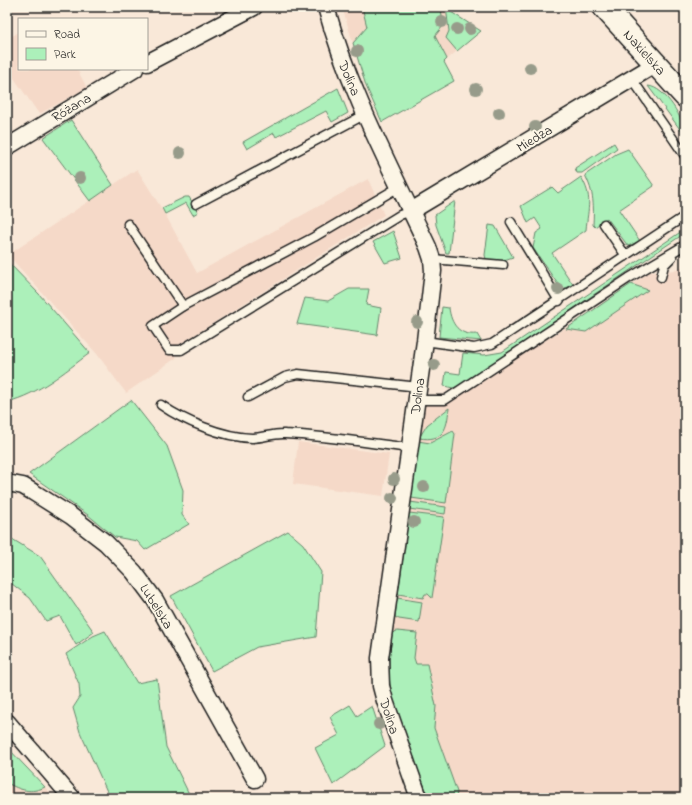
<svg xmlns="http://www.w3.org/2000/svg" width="692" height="805" font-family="'Indie Flower',sans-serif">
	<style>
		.built { fill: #f5d9c8 }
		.green { fill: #acf0ba; stroke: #64866b }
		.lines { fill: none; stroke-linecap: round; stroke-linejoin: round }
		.lane-casing { stroke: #1c1c1c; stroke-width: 11 }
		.street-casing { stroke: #1c1c1c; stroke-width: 19 }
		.secondary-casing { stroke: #1c1c1c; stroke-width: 25 }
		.lane { stroke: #fcf5e5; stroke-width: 8 }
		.street { stroke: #fcf5e5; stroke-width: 16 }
		.secondary { stroke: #fcf5e5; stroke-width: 22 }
		.tree { fill: #979b8a }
		.labels { text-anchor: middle; stroke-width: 4; stroke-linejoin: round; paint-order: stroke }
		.street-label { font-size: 14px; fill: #1c1c1c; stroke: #fcf5e5 }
	</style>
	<rect width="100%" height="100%" fill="#f9e8d8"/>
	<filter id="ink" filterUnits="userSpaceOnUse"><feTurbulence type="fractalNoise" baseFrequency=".025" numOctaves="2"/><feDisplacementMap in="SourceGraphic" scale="8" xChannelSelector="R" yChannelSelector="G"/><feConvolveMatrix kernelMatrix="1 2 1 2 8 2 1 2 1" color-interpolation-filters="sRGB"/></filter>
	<g filter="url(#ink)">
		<!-- built -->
		<g class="built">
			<path d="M342,7H456L451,12L481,31L444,62L366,86Z"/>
			<path d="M19,32V69H77L87,88L39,114L7,68V39Z"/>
			<path d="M137,169L165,214L197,273L368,179L384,215L177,346L176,358L126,393L97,354L8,255Z"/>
			<path d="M685,265V798H419L381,686L417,400H445L579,320L650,272L677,270Z"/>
			<path d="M298,442L389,454L383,496L293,484Z"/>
			<path d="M7,747L45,787L55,798H7Z"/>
		</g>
		<!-- green -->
		<g class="green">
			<path d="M362,7H441L443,26L435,36L447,59L444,62L454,81L382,122L366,86L353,43L367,27Z"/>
			<path d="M446,7H456L451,12L481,31L457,51L446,38L449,31Z"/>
			<path d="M648,86C665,87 685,120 685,136Z"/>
			<path d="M338,88L348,113L332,122L326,111L276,137L274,133L247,149L243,142Z"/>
			<path d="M71,120L113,185L90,201L43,138Z"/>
			<path d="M614,143L617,148L582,173H577L575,168Z"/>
			<path d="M628,149L654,186L619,210L640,241L628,246L607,218L595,227L593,225C594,206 594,192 585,175L616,154Z"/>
			<path d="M581,177C593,197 588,207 586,230L552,253L574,286L564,288L557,283L533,248L536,233L542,229L535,218L528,223L521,206L552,187L558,193Z"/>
			<path d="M185,197H189L198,212L193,215L186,203L165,214L162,208Z"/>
			<path d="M455,201L449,253H446L436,225L435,215Z"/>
			<path d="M489,225L495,226L513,257L501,261L486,259L485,255Z"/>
			<path d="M685,229V233L459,386L453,388L444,386L446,372L460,374L463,353L484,355L502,352Z"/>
			<path d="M393,231L402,258L385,263L373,242Z"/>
			<path d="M7,261L39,294L90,353C64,372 39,394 7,402Z"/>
			<path d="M631,284L648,290L586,332L566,329Z"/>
			<path d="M349,289H369L366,305L381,308L377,335L297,324L305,298L328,301Z"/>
			<path d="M442,307L449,308C451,324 459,336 477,334L481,341L439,337Z"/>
			<path d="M131,400L167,446L183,490L182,515L189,524L145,550L137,541L115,537L88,515L29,474Z"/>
			<path d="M449,408C447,429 444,442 419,438L427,425Z"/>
			<path d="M453,431L455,434L446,503L411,498L418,441L430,443Z"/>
			<path d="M410,502L446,507L445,514L409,509Z"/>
			<path d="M409,513L444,517L432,598L428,594H425L423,598L398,594Z"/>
			<path d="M288,531L303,544L321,572L316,637L257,647L212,671L171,596Z"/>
			<path d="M7,536L40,556L94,632L76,645L60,616L46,621L30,598L7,580Z"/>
			<path d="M397,598L422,602L419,622L399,619L395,617Z"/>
			<path d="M105,631L137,683L157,679L166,747L191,798H110L80,732L73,708L80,697L79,684L66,654L93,636Z"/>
			<path d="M397,631L417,633L414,658L416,664H427L436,706L434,728L457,792L456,798H429C416,763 392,712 389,676C388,662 391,646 392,633Z"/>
			<path d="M350,705L357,716L372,706L385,746L333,785L315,748L339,735L330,717Z"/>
			<path d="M7,747L45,787C31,794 20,790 7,783Z"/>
		</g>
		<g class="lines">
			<!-- lane casing -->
			<g class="lane-casing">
				<g id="lane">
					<path d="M632,79L685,156"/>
					<path d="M399,187L314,237L183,306L153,326L169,350H181L400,215L411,211"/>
					<path d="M196,204L366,114"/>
					<path d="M511,222L559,301"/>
					<path d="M128,224L183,306"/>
					<path d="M604,224L626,256"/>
					<path d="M432,259L503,265"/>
					<path d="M661,277L664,265L672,257"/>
					<path d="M425,341L474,348L492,344L685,216"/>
					<path d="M248,397L285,377L298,374L419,387"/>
					<path d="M417,400H445L629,278L685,245"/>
					<path d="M161,405C184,421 222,437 252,438C263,438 274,433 285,434C327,436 368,443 410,448"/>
				</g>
			</g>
			<!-- street casing -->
			<g class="street-casing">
				<g id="street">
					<path d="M326,7C349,91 391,168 428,247L432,259L433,271L425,341L380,658L381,686L385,701L419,798"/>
					<path d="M147,63L254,7"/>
					<path d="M7,147L135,69"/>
					<path d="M411,211L656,64"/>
					<path d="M7,483L23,486L33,492L71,516L106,543L134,572L155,600L255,779"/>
					<path d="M7,722L72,798"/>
				</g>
			</g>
			<!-- secondary casing -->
			<g class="secondary-casing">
				<path id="secondary" d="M604,7L685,96"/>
			</g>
			<!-- lane -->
			<use href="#lane" class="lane"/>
			<!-- street -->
			<use href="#street" class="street"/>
			<!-- secondary -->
			<use href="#secondary" class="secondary"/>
		</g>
		<!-- trees -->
		<g class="tree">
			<circle cx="442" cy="22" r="6"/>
			<circle cx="457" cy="29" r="6"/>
			<circle cx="470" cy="29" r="6"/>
			<circle cx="357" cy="51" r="6"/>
			<circle cx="530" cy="68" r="6"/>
			<circle cx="476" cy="89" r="6"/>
			<circle cx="499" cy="113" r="6"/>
			<circle cx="535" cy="127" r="6"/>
			<circle cx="180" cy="153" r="6"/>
			<circle cx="80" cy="178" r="6"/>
			<circle cx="558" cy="289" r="6"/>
			<circle cx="417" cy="322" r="6"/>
			<circle cx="434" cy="365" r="6"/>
			<circle cx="394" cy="479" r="6"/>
			<circle cx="424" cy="487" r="6"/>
			<circle cx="392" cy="498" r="6"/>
			<circle cx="414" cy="522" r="6"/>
			<circle cx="379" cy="724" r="6"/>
		</g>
	</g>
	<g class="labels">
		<!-- street labels -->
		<g class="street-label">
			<text transform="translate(645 52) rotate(48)" y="5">Nakielska</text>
			<text transform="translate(350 78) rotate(67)" y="5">Dolina</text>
			<text transform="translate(71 107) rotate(-31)" y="5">Różana</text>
			<text transform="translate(534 138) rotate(-31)" y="5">Miedza</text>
			<text transform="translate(417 396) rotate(-82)" y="5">Dolina</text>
			<text transform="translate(157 606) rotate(58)" y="5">Lubelska</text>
			<text transform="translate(390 716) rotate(72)" y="5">Dolina</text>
		</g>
	</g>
	<!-- margin -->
	<rect width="692" height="805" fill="none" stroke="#fcf5e5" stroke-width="24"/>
	<rect x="12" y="12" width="668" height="781" fill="none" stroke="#1c1c1c" stroke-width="1.5" filter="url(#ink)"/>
	<!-- legend -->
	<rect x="18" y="18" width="130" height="52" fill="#fcf5e5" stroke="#a29e95"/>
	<rect x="26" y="31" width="20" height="6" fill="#fcf5e5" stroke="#a29e95"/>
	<text x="54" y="38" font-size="12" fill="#1c1c1c">Road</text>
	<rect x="26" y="48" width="20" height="12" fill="#acf0ba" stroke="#a29e95"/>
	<text x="54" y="58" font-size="12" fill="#1c1c1c">Park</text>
</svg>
